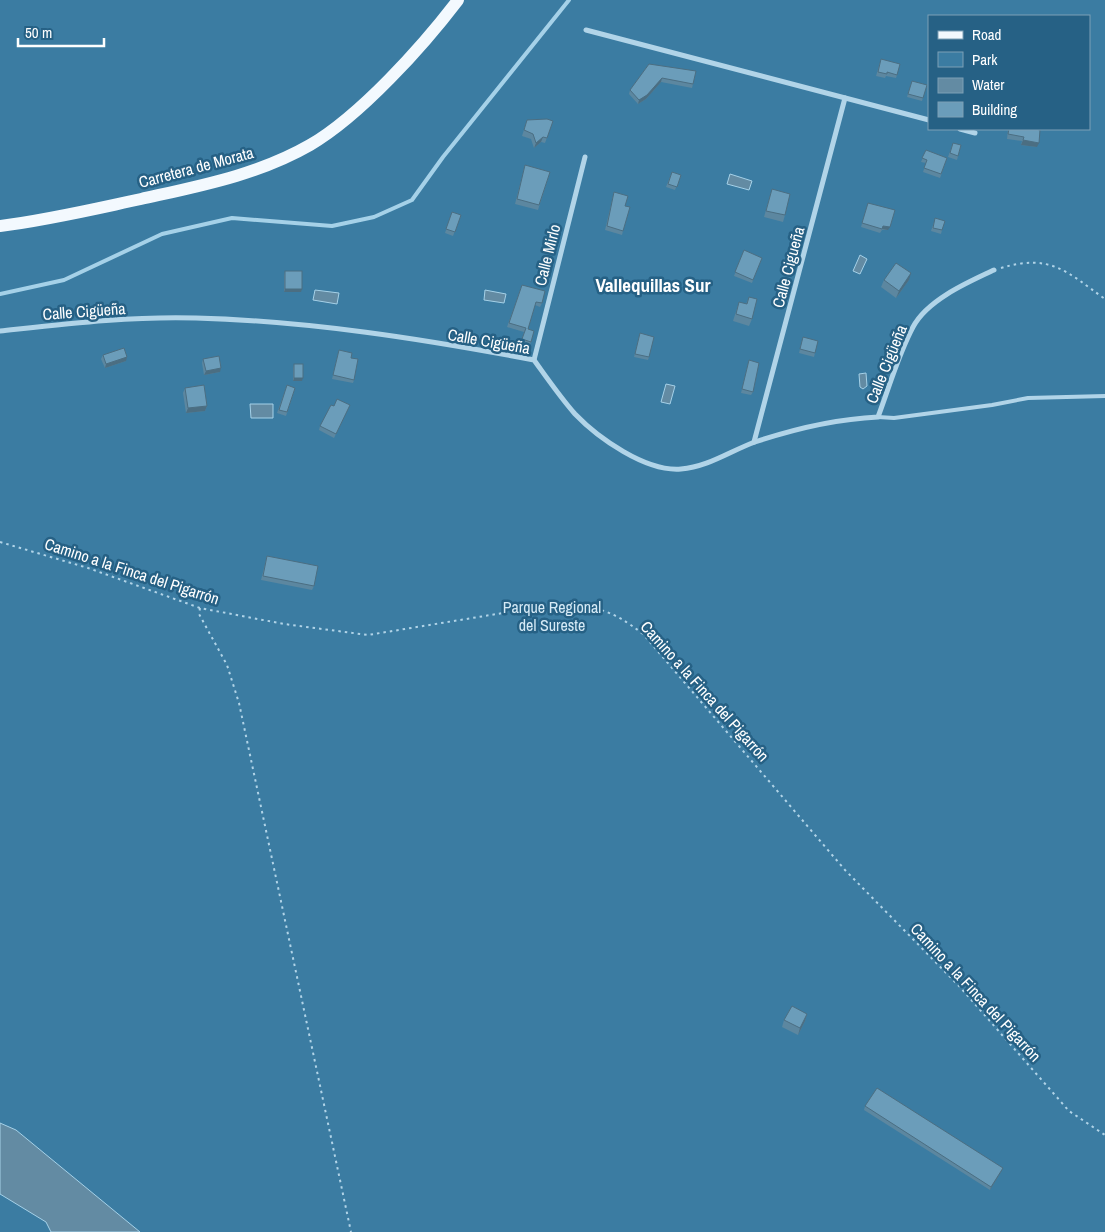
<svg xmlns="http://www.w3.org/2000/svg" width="1105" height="1232" font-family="'Archivo Narrow',sans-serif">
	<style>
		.green { fill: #3b7ca2; fill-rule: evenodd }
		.water { fill: #638ba3; stroke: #a5d1e8 }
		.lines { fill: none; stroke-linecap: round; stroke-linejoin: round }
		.stream { stroke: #a5d1e8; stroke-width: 4 }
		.path { stroke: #b1d4e8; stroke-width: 2; stroke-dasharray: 2.5 4; stroke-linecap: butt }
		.lane { stroke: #b1d4e8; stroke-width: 4 }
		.street { stroke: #b1d4e8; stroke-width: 5 }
		.primary { stroke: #f3f9fe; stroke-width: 12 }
		.wall { fill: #5c87a0 }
		.shaded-wall { fill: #4b6e82 }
		.building { fill: #6b9dba; stroke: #4b6e82 }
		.labels { text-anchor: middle; stroke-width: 5; stroke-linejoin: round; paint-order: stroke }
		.street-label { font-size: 16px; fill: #fff; stroke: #266185 }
		.park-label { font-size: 16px; fill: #d5eaf6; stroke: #266185 }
		.quarter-label { font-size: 19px; font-weight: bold; fill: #fff; stroke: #266185 }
	</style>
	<rect width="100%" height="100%" fill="#266185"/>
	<!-- green -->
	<path class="green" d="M0,0H1105V1232H0ZM929,16H1089V129H929Z"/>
	<!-- water -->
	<g class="water">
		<path d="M730,174L752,181L749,190L727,184Z"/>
		<path d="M860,255L867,259L860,274L853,271Z"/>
		<path d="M315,290L339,293L337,304L313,300Z"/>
		<path d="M485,290L506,294L504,303L484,300Z"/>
		<path d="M866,373L867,386L863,389L860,387L859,374Z"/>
		<path d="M666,384L675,386L670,404L661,402Z"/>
		<path d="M250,404H273V418H251Z"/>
		<path d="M0,1123L16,1130L140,1232H51L46,1222L0,1194Z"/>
	</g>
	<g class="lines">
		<!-- stream -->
		<path class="stream" d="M0,294L64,280L162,234L232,218L332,226L374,217L412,200L443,157L569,0"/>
		<!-- path -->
		<g class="path">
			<path d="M1001,268C1051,253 1067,272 1105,299"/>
			<path d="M0,542L88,568L200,608L284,624L368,635L552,605C592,604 611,609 643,634L845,870L959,986L1069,1111L1105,1135"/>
			<path d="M200,608L199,614L227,665L239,703L351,1232"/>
		</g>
		<!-- lane -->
		<path class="lane" d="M878,417L894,418L992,405L1028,398L1105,396"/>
		<!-- street -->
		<g class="street">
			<path d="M586,30L929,120"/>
			<path d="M960,129L975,133"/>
			<path d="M0,331C65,324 131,316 196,318C309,321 423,339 534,360C547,378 560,397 575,414C598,438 646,472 681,469C708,467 730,451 755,442C794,429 837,419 878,417C889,388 898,355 913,327C927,300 968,282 994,270"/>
			<path d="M534,360L585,157"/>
			<path d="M754,442L845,98"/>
		</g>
		<!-- primary -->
		<path class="primary" d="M0,226C48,220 94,209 141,199C199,186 258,175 310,145C360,116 423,46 458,0"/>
	</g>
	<!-- wall -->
	<g class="wall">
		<path d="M881,59L897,75L896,78L886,76L885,78L876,76Z"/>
		<path d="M649,64L693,84L692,88L661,82L646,99L638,104L629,94L630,90Z"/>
		<path d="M912,81L927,85L922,101L907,97Z"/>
		<path d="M527,120L553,121L545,143L541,142L534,148L531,139L522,136Z"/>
		<path d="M1008,129H1035L1037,147L1021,145L1022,141L1007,139Z"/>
		<path d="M953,143L961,145L957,160L948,157Z"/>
		<path d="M926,150L947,158L940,178L923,172L926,163L921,162Z"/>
		<path d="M525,165L550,172L538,210L515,204Z"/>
		<path d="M672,172L681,175L675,190L666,187Z"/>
		<path d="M772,189L785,215L783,222L764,217Z"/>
		<path d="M614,192L623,231L622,235L605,230Z"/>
		<path d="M868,203L888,230H882L880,233L861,227Z"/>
		<path d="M452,212L461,215L453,236L445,233Z"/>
		<path d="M934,222L942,230L941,234L931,231Z"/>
		<path d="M744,250L762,258L752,283L734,276Z"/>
		<path d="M285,271L301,292H284V275Z"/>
		<path d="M884,280H909L896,298L881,287Z"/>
		<path d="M522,285L542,303L540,307L535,305L528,329L534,331L530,345L521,343L524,332L507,327Z"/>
		<path d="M749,297L752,319L749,326L733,321L739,302L746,304Z"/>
		<path d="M640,333L649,357L648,360L634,357Z"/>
		<path d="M803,337L815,353L814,357L799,353Z"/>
		<path d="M339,350L351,358L354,380L353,383L332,379Z"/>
		<path d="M103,355L126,361L105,368L101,359Z"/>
		<path d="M203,359L220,372L204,375L202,363Z"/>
		<path d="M749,360L753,392L751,395L741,393Z"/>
		<path d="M294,364L302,381H293V368Z"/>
		<path d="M287,385L295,388L286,416L277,413Z"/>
		<path d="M185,388L207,406L205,411L186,413L183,393Z"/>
		<path d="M350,405L334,438L319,430L320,426Z"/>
		<path d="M267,556L314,586L312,590L261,580Z"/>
		<path d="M807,1014L805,1021L798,1035L782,1027L784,1020Z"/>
		<path d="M865,1106L1001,1172L990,1190L864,1110Z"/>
	</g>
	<!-- shaded-wall -->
	<g class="shaded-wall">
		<path d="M662,78L661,82L646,99L638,104L639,100Z"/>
		<path d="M543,137L541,142L534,148L536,143Z"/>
		<path d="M1023,140L1039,143L1037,147L1021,145Z"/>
		<path d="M883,226L890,227L888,230L881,229Z"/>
		<path d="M911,273L909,280L896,298L899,291Z"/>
		<path d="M285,289H302L301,292H284Z"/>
		<path d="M127,357L126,361L105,368L106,364Z"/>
		<path d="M221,368L220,372L204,375L206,371Z"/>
		<path d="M294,378H303L302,381H293Z"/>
		<path d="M207,406L205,411L186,413L188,408Z"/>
		<path d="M807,1014L805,1021L798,1035L800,1028Z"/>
		<path d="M1003,1168L1001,1172L990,1190L991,1187Z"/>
	</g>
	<!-- building -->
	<g class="building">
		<path d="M881,59L900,64L897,75L887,72V74L878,72Z"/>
		<path d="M649,64L696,71L693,84L662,78L647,95L639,100L630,90Z"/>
		<path d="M912,81L927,85L923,98L908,94Z"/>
		<path d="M547,119L553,121L547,138L543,137L536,143L533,134L524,130L527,120Z"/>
		<path d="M1009,129H1035L1040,130L1039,143L1023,140L1024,137L1008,134Z"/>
		<path d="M953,143L961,145L958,156L950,153Z"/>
		<path d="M926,150L947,158L941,174L924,168L927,160L922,158Z"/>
		<path d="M525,165L550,172L539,205L517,199Z"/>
		<path d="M672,172L681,175L677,187L668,184Z"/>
		<path d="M772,189L790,194L785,215L766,211Z"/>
		<path d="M614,192L628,196L625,206L630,207L623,231L607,226Z"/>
		<path d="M868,203L895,210L890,227L883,226L882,229L862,223Z"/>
		<path d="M452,212L461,215L455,232L446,229Z"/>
		<path d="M935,218L945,221L942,230L933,228Z"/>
		<path d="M744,250L762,258L753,280L735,272Z"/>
		<path d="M896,263L911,273L899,291L884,280Z"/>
		<rect x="285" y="271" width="17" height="18"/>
		<path d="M522,285L545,291L542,303L536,302L528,329L534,331L531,342L522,339L526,328L509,323Z"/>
		<path d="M749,297L757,299L752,319L736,314L739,302L747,304Z"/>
		<path d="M640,333L654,337L649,357L635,354Z"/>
		<path d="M803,337L818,341L815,353L800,349Z"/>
		<path d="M124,348L127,357L106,364L103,355Z"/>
		<path d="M339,350L352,353L351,358L358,359L354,380L333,375Z"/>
		<path d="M219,356L221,368L206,371L203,359Z"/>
		<path d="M749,360L759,363L753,392L742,389Z"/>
		<rect x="294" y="364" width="9" height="14"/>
		<path d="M204,385L207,406L188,408L185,388Z"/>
		<path d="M287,385L295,388L287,412L279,410Z"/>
		<path d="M337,399L350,405L336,434L320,426L331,405L334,406Z"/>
		<path d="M267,556L318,566L314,586L263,576Z"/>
		<path d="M792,1006L807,1014L800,1028L784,1020Z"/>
		<path d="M877,1088L1003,1168L991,1187L865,1106Z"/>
	</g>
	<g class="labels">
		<!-- street labels -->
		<g class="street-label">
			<text transform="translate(196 167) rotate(-15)" y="6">Carretera de Morata</text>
			<text transform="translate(547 255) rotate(-76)" y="6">Calle Mirlo</text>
			<text transform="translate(788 267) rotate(-75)" y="6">Calle Cigueña</text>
			<text transform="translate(84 311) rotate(-4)" y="6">Calle Cigüeña</text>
			<text transform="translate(489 341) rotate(10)" y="6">Calle Cigüeña</text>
			<text transform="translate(886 364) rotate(-68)" y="6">Calle Cigüeña</text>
			<text transform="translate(132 571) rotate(18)" y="6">Camino a la Finca del Pigarrón</text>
			<text transform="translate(705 691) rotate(48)" y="6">Camino a la Finca del Pigarrón</text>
			<text transform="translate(976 992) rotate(47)" y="6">Camino a la Finca del Pigarrón</text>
		</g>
		<!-- park labels -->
		<g class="park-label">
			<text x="552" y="613">Parque Regional<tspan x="552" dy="18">del Sureste</tspan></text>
		</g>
		<!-- quarter labels -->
		<g class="quarter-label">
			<text x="653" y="292">Vallequillas Sur</text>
		</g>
	</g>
	<!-- legend -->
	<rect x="928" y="15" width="162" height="115" fill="#266185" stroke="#7da0b6"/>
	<rect x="938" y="31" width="25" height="8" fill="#f3f9fe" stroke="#7da0b6"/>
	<text x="972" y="40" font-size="15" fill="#ffffff">Road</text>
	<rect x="938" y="52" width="25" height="15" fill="#3b7ca2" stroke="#7da0b6"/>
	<text x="972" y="65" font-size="15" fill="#ffffff">Park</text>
	<rect x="938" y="78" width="25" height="15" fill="#638ba3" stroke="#7da0b6"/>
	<text x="972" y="90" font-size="15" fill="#ffffff">Water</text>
	<rect x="938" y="102" width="25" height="15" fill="#6b9dba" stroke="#7da0b6"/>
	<text x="972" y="115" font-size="15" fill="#ffffff">Building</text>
	<!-- scale -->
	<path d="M18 38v8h86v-8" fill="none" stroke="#ffffff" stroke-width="2.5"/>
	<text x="25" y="38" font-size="15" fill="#ffffff" stroke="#266185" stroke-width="4" paint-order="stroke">50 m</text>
</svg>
